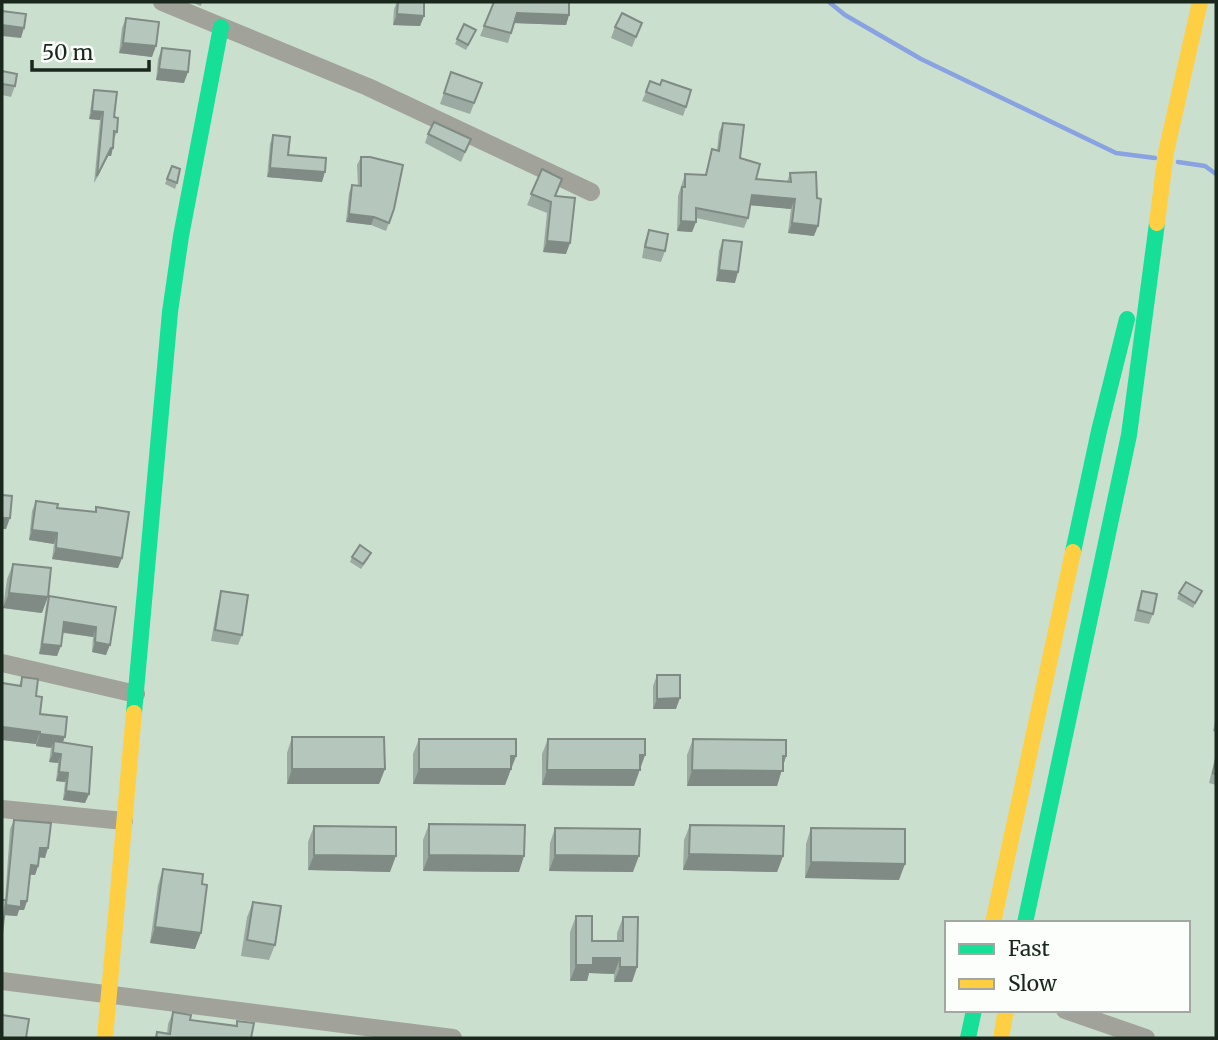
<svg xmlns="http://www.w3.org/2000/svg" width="1218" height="1040" font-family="Merriweather,serif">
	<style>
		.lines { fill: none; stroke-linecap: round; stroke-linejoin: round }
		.stream { stroke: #88a2e2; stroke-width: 4.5 }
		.street { stroke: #a1a29a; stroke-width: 18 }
		.fast { stroke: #16e098; stroke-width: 16 }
		.slow { stroke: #ffcf43; stroke-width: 16 }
		.wall { fill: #9caba2 }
		.shaded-wall { fill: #7f8b84 }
		.building { fill: #b5c7bc; stroke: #7f8b84; stroke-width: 2 }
	</style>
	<rect width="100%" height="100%" fill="#cbdfcf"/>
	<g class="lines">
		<!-- stream -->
		<g class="stream">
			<path d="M829,2L845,15L921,59L1116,153L1155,158"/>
			<path d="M1178,162L1205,166L1216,174"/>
		</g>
		<!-- street -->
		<g class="street">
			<path d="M162,2L368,87L591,192"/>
			<path d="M2,663L136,694"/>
			<path d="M2,809L124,821"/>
			<path d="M2,981L453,1038"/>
			<path d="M1065,1010L1146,1038"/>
		</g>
		<!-- fast -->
		<g class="fast">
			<path d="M1073,552L1099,431L1127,319"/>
			<path d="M134,713L170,312L181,236L221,27"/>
			<path d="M1025,923L1129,435L1157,223"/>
			<path d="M968,1038L974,1010"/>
		</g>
		<!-- slow -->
		<g class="slow">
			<path d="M1157,223L1166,152L1200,2"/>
			<path d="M993,923L1073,552"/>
			<path d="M105,1038L134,713"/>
			<path d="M1001,1038L1006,1010"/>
		</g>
	</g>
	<!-- wall -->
	<g class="wall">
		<path d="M191,2H202L201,6Z"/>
		<path d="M397,2H424V16L420,26L393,25L394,9Z"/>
		<path d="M569,15L566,25L514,23L508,43L480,36L484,26Z"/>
		<path d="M126,18L152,57L119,53L122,28Z"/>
		<path d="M642,23L632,47L611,38L615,27Z"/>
		<path d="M474,35L466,50L455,44L457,39Z"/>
		<path d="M162,48L184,83L156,80L158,59Z"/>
		<path d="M2,71L15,86L11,97L2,95Z"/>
		<path d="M451,72L482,83L470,114L440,104Z"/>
		<path d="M94,90L114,117L117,132L114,139L111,156H108L94,183L100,120L89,119L92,98Z"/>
		<path d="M646,92L686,107L683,116L642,101Z"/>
		<path d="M723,123L740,158L756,179L787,182L790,173L814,236L788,233L791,209L750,205L748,218L744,228L696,218V222L692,232L677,231L678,196L685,174L705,175L712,149L717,150L719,132Z"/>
		<path d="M428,134L471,139L461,162L425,143Z"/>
		<path d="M273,135L288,155L322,182L267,177L270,144Z"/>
		<path d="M361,157L394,209L386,231L371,225L346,222L349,193L352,185L358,186L357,165Z"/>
		<path d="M172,166L177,183L175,189L165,184Z"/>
		<path d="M542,169L556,196L566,254L543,252L547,213L527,205Z"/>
		<path d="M649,230L665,251L661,262L642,258L645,241Z"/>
		<path d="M723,240L735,283L716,281L719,251Z"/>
		<path d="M36,501L57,508L95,512L96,507L122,558L118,568L52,559L54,544L29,540L32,511Z"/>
		<path d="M352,557L369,558L361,569L350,562Z"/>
		<path d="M13,564L42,613L3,608L7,579Z"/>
		<path d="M221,591L242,635L238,645L211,641L218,602Z"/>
		<path d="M1142,591L1153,614L1149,624L1134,621L1138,602Z"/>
		<path d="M1202,591L1193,608L1177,599L1179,593Z"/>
		<path d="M49,596L116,607L106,655L92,652L93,637L63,633L57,656L39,654L46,606Z"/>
		<path d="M657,675L676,709H653V686Z"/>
		<path d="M22,677L36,696L40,714L63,742L89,794L85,803L63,800L65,782L56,781L58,763L49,762L51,748L36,746V744L2,740V683L19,686Z"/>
		<path d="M1216,716V732L1213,731Z"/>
		<path d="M292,737L385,769L379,784H287V753Z"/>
		<path d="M419,739L516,756L505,785L413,784V754Z"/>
		<path d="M548,739L645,755L634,786L542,785V754Z"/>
		<path d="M693,739L786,756L777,786H687V755Z"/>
		<path d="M1216,754V785L1209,783Z"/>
		<path d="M14,820L45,858L39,857L38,866L35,875H30L27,901L24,910H19L17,916L4,915L10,829Z"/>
		<path d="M429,824L519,872L423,871V840Z"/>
		<path d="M690,825L783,856L777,872L683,870L684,840Z"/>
		<path d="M314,826L390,872L308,870V842Z"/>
		<path d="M555,828L633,872L549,871L550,843Z"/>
		<path d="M811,828L899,880L805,878L806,844Z"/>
		<path d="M163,869L195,949L150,943L158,885Z"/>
		<path d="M253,902L275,945L269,960L241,956L247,917Z"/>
		<path d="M576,916L592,941H617V933L623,917L637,967L632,982H614V974L589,973L587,981H570V932Z"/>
		<path d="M173,1012L190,1020L236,1026L237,1021L251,1038H155L157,1032L167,1034L168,1024Z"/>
	</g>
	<!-- shaded-wall -->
	<g class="shaded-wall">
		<path d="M517,13L569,15L566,25L513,23Z"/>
		<path d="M397,14L424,16L420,26L393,25Z"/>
		<path d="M2,25L24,28L21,38L2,36Z"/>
		<path d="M123,43L156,46L152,57L119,53Z"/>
		<path d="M159,69L188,72L184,83L156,80Z"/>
		<path d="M92,111L103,112L100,120L89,119Z"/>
		<path d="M111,148H113L111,156H108L94,183L97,176Z"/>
		<path d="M270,168L325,172L322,182L267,177Z"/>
		<path d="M752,195L795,199L791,209L748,205Z"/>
		<path d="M349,214L374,217L371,225L346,222Z"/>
		<path d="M681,221L696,222L692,232L677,231Z"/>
		<path d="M792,223L818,226L814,236L788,233Z"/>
		<path d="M547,241L570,243L566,254L543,252Z"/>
		<path d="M719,270L738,272L735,283L716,281Z"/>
		<path d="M2,518H10L6,529H2Z"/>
		<path d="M32,530L57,533L54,544L29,540Z"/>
		<path d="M56,548L122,558L118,568L52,559Z"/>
		<path d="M9,593L48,597L42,613L3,608Z"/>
		<path d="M64,622L96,627L93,637L61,632Z"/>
		<path d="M95,642L110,645L106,655L92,652Z"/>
		<path d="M42,644L61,646L57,656L39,654Z"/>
		<path d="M680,698L676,709H653L657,699Z"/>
		<path d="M2,727L40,732L36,744L2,740Z"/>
		<path d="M40,734L65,737L60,749L54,741L51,748L36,746Z"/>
		<path d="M53,753L61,754L58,763L49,762Z"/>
		<path d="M640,755H645L634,786L542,785L547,770Z"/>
		<path d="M511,756H516L505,785L413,784L419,769Z"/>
		<path d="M783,756H786L777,786H687L692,770Z"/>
		<path d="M292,769H385L379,784H287Z"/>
		<path d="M59,772L68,773L65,782L56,781Z"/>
		<path d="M66,791L89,794L85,803L63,800Z"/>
		<path d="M40,848H48L45,858L37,857Z"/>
		<path d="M689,854L783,856L777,872L683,870Z"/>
		<path d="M314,855L396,856L390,872L308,870Z"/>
		<path d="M429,855L524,856L519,872L423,871Z"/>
		<path d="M555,855L639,856L633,872L549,871Z"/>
		<path d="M811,862L905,864L899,880L805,878Z"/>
		<path d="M31,865L38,866L35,875L27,874Z"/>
		<path d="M21,901H27L24,910H19L17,916L3,915L6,905Z"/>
		<path d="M155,927L201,933L195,949L150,943Z"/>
		<path d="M593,958H620L614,974L589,973L587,981H570L576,965Z"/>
		<path d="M620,967H637L632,982H614Z"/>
	</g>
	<!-- building -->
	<g class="building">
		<path d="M398,2H424V16L397,14Z"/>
		<path d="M494,2H569V15L517,13L511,33L484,26Z"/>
		<path d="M2,11L26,14L24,28L2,25Z"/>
		<path d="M622,13L642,23L636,37L615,27Z"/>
		<path d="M126,18L159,22L156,46L123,43Z"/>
		<path d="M464,24L476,30L468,45L457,39Z"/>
		<path d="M162,48L190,51L188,72L159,69Z"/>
		<path d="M2,71L17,74L15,86L2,84Z"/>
		<path d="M451,72L482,83L474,103L444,93Z"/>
		<path d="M662,80L691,90L686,107L646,92L650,81L660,85Z"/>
		<path d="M94,90L117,92L114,117L118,118L117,132L114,131L113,148H111L97,176L103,112L92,111Z"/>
		<path d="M434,122L471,139L465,152L428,134Z"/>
		<path d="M723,123L744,125L740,158L760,164L756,179L791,182L790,173L816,172L817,198L821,199L818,226L792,223L795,199L752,195L748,218L696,208V222L681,221L682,187H685V174L706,175L712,149L719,151Z"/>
		<path d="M273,135L290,137L288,155L326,158L325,172L270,168Z"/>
		<path d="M361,157H370L403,165L394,209L389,223L374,217L349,214L352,185L361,186Z"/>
		<path d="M172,166L180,169L177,183L167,179Z"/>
		<path d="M542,169L562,179L555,196L575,198L570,243L547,241L551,202L531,194Z"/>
		<path d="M649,230L668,234L665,251L645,247Z"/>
		<path d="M723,240L742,242L738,272L719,270Z"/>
		<path d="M2,495L12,496L10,518H2Z"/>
		<path d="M36,501L58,504L57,508L96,512V507L129,512L122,558L56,548L57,533L32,530Z"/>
		<path d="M360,545L371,553L363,564L352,557Z"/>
		<path d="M13,564L51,568L48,597L9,593Z"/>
		<path d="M1186,582L1202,591L1195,603L1179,593Z"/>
		<path d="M221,591L248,595L242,635L215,630Z"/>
		<path d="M1142,591L1157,594L1153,614L1138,610Z"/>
		<path d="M49,596L116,607L110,645L95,642L96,627L64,622L61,646L42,644Z"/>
		<path d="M657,675H680V698L657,699Z"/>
		<path d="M22,677L38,679L36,696L42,697L40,714L67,717L65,737L40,734V732L2,727V730V683L21,686Z"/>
		<path d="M292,737H384L385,769H292Z"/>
		<path d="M419,739H516V756H511V769H419Z"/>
		<path d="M548,739H645V755H640V770H547Z"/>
		<path d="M693,739L786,740V756H783V771L692,770Z"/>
		<path d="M54,741L92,747L89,794L66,791L68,773L59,772L61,754L53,753Z"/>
		<path d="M1216,759V774L1213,773Z"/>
		<path d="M14,820L51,823L48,848H40L38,866L31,865L27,901H21V907L6,905Z"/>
		<path d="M429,824L525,825L524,856L429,855Z"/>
		<path d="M690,825L784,826L783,856L689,854Z"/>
		<path d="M314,826L396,827V856L314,855Z"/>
		<path d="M555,828L640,829L639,856L555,855Z"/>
		<path d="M811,828L905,829V864L811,862Z"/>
		<path d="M163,869L203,874L202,884L207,885L201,933L155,927Z"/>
		<path d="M2,900H6L2,934Z"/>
		<path d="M253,902L281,906L275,945L247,940Z"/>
		<path d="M576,916H592V941H623V917H638L637,967H620V958H593V965H576Z"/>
		<path d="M173,1012L191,1015L190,1020L237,1026V1021L254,1023L251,1038H156L157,1032L170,1034Z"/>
		<path d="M2,1015L29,1019L26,1038H2Z"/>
	</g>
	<!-- border -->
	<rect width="1218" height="1040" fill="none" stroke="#19271c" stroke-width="7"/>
	<!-- legend -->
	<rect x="945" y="921" width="245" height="91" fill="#fbfefb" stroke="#a1a8a2" stroke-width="2"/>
	<rect x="959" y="944" width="35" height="10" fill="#16e098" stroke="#a1a8a2" stroke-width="2"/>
	<text x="1008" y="956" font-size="21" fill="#19271c">Fast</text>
	<rect x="959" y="979" width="35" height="10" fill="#ffcf43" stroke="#a1a8a2" stroke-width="2"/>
	<text x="1008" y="991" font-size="21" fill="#19271c">Slow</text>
	<!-- scale -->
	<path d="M32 60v10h117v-10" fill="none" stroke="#19271c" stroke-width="3.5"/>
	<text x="42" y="60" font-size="21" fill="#19271c" stroke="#fbfefb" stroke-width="5" paint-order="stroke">50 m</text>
</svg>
